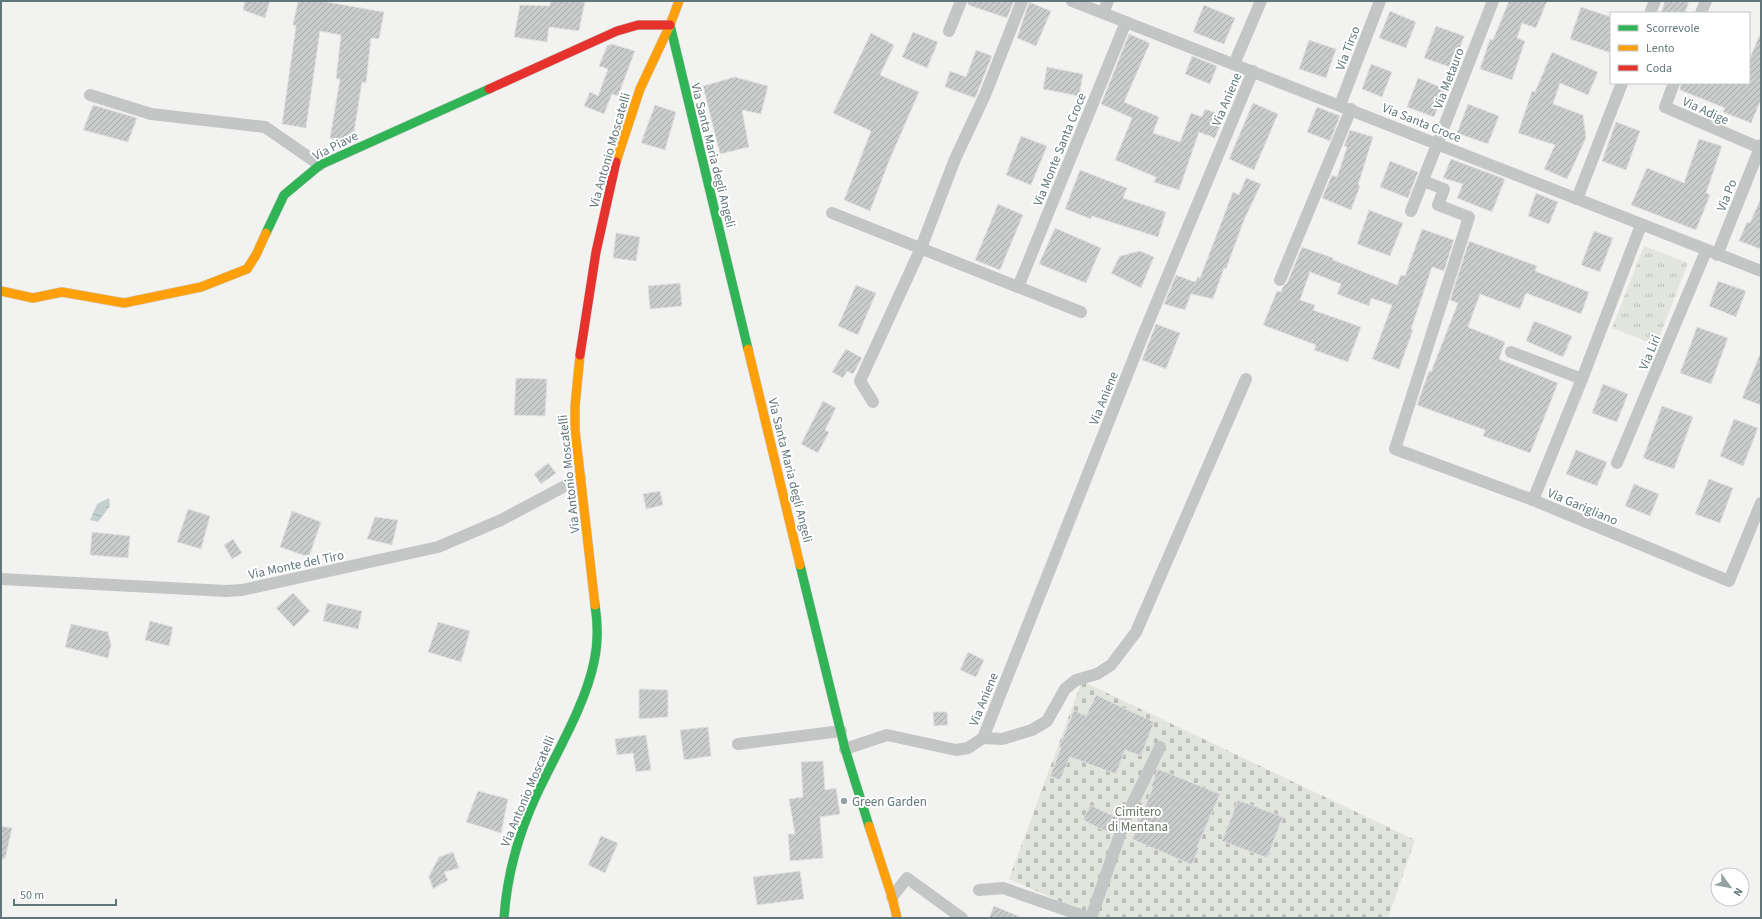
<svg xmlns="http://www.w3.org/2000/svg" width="1762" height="919" font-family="'Source Sans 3',sans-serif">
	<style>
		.grass { fill: url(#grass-tufts) }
		.cemetery { fill: url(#cemetery-stones) }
		.water { fill: url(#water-ripples) }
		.building { fill: url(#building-hatch); stroke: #e1e1e0 }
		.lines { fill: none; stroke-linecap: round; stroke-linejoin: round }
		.fast-casing { stroke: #cccece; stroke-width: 10 }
		.slow-casing { stroke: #cccece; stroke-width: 10 }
		.jam-casing { stroke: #cccece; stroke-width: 10 }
		.street { stroke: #c4c6c6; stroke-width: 12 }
		.fast { stroke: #30b455; stroke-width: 9 }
		.slow { stroke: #ff9f0a; stroke-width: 9 }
		.jam { stroke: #e5322d; stroke-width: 9 }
		.poi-dot { fill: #94a1a3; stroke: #fff; stroke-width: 1.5 }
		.labels { text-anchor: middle; stroke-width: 4; stroke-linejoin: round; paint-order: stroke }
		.street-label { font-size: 13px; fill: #617679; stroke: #fff }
		.poi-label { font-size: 13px; fill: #617679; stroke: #fff; text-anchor: start }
		.park-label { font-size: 13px; fill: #6d7663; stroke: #fff }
	</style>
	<defs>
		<pattern id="grass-tufts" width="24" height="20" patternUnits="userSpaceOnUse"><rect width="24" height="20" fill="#e2e4de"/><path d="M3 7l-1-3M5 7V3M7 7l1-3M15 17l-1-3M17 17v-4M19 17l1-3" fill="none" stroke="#bbbdb9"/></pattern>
		<pattern id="cemetery-stones" width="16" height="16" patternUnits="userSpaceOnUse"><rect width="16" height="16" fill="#e2e4de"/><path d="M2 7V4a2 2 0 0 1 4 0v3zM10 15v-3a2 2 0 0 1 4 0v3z" fill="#bbbdb9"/></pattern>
		<pattern id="water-ripples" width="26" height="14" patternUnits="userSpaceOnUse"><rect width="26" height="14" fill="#c4d0cf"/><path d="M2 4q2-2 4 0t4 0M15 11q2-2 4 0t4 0" fill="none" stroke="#a3adad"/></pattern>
		<pattern id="building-hatch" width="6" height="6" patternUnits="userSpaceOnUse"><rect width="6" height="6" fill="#cacccb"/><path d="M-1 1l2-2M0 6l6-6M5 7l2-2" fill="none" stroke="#a7aaaa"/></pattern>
	</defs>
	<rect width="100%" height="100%" fill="#f2f2f1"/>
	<!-- grass -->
	<path class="grass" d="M1644,246L1688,263L1656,345L1612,328Z"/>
	<!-- cemetery -->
	<path class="cemetery" d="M1082,681L1415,840L1388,918H1097L1009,879Z"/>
	<!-- water -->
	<path class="water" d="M109,498L110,506L98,522L90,520L97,504Z"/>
	<!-- building -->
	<g class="building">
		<path d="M245,1H270L265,18L243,10Z"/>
		<path d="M298,1H321L384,12L379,39L371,38L366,83L362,82L353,139L349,141L330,138L340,79H336L341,35L320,31L306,128L282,124L296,26L293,25Z"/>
		<path d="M551,1H585L579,31L549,27L547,42L514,37L520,5L549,6Z"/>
		<path d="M968,1H1014L1007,18L968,5Z"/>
		<path d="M1509,1H1547L1536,28L1522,23L1517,38L1525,41L1512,80L1480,69L1490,39L1493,40Z"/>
		<path d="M1665,1H1689L1685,13H1661Z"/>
		<path d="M1029,2L1051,11L1036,46L1017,38Z"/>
		<path d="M1204,5L1235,18L1224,44L1193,32Z"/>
		<path d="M1581,7L1611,17V53L1570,39Z"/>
		<path d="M1390,11L1416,22L1406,48L1379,38Z"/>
		<path d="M1436,26L1464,36L1453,68L1424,58Z"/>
		<path d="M913,32L938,42L927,68L902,57Z"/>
		<path d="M1761,32V100L1751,123L1723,112L1725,108L1680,90L1681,83H1749V60Z"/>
		<path d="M871,33L894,45L880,75L919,92L889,161L870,211L844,200L871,131L833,113Z"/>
		<path d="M1129,34L1150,43L1124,102L1159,117L1153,133L1180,142L1191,113L1202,117L1205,109L1216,113L1213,120L1221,123L1215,138L1199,132L1179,190L1154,182L1156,177L1115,160L1132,118L1101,104Z"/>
		<path d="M1309,40L1336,49L1326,78L1299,69Z"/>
		<path d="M612,44L635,51L618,96L612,94L604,114L584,106L590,92L598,96L608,69L599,66L607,46Z"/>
		<path d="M976,50L992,56L975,98L945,87L950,71L966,77Z"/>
		<path d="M1552,52L1598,72L1588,95L1560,83L1553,104L1583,115L1586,138L1567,179L1544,169L1555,145L1518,133L1532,91L1535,92Z"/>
		<path d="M1192,56L1217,66L1210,84L1185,74Z"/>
		<path d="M1371,64L1392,72L1382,97L1362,89Z"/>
		<path d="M1047,67L1083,74L1079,96L1043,89Z"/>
		<path d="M735,77L768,86L761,114L742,110L749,147L720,154L703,86Z"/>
		<path d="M1418,78L1445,89L1434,117L1407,107Z"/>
		<path d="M1253,103L1278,114L1254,170L1229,159Z"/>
		<path d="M1468,104L1499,116L1488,144L1457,133Z"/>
		<path d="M93,105L137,118L128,142L83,130Z"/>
		<path d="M655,105L676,112L665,150L641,143Z"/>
		<path d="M1317,107L1340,116L1330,141L1307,132Z"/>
		<path d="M1616,122L1640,131L1626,170L1602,161Z"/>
		<path d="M1350,130L1373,137L1358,185L1360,186L1351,210L1322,198L1332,175L1337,177L1347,147L1344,146Z"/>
		<path d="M1021,136L1047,146L1031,185L1006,175Z"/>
		<path d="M1699,139L1722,146L1706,193L1710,195L1696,230L1631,205L1647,168L1684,183Z"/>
		<path d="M1451,159L1505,179L1492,212L1457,198L1463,184L1443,178Z"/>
		<path d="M1390,161L1418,172L1408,198L1380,187Z"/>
		<path d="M1080,170L1127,188L1123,198L1166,212L1158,237L1092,216L1091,219L1065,209Z"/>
		<path d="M1246,178L1261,184L1244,220L1226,269L1224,268L1213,299L1191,294L1185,310L1164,304L1176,275L1195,282L1198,277L1200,278L1233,192L1239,195Z"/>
		<path d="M1536,193L1558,202L1549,224L1528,216Z"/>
		<path d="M1761,198V249L1739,241L1747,222L1750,223Z"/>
		<path d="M998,204L1023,215L1000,270L975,260Z"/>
		<path d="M1369,210L1403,223L1390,256L1357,244Z"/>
		<path d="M1055,228L1101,248L1086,283L1039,264Z"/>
		<path d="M1422,229L1454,240L1444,271L1432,267L1411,329L1413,330L1399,369L1372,359L1392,305L1371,298L1369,306L1337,294L1341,284L1310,272L1300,300L1315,305L1313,310L1361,327L1348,362L1314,350L1316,345L1263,325L1277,291L1281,292L1283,287L1287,283L1302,247L1333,258V260L1397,285L1401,275L1405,276Z"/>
		<path d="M1594,231L1613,238L1600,272L1581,265Z"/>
		<path d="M616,233L640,237L636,261L613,258Z"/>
		<path d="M1469,241L1537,266L1535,271L1589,292L1581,314L1526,293L1520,309L1480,294L1468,327L1505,342L1499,359L1558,383L1530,453L1483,436L1485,430L1417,405L1429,371L1431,372L1458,303L1450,300Z"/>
		<path d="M1140,251L1154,257L1141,288L1111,273L1120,256Z"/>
		<path d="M1718,281L1746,291L1736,317L1709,306Z"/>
		<path d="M680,283L682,306L650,309L648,286Z"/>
		<path d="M856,285L876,293L858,335L838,326Z"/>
		<path d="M1534,321L1572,336L1563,357L1526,341Z"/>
		<path d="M1156,324L1180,333L1166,369L1142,360Z"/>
		<path d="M1697,327L1728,338L1711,384L1680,373Z"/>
		<path d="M846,349L862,358L853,374L847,371L843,378L832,372Z"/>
		<path d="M1761,352V405L1742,398Z"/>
		<path d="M516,378L547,379L545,416L514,415Z"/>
		<path d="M1603,384L1628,394L1617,422L1592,413Z"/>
		<path d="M823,401L836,408L825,430L829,432L818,453L801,444Z"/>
		<path d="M1662,406L1693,417L1674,469L1643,458Z"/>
		<path d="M1734,419L1758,428L1743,466L1720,456Z"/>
		<path d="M1576,450L1607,462L1597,486L1566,474Z"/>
		<path d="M548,463L556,473L541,484L534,474Z"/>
		<path d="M1709,479L1733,488L1720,523L1695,514Z"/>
		<path d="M1634,484L1659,494L1650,516L1625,506Z"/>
		<path d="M660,491L663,505L646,509L643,494Z"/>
		<path d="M188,509L210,516L201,549L177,542Z"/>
		<path d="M292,511L321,522L309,557L280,547Z"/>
		<path d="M375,517L398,520L392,545L367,539Z"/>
		<path d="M92,532L130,536L128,558L90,555Z"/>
		<path d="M233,539L242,553L232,559L224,545Z"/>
		<path d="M293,593L310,611L294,627L276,608Z"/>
		<path d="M327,603L362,611L358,629L323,621Z"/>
		<path d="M150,621L173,627L169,646L145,640Z"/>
		<path d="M438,622L470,631L461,662L428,652Z"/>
		<path d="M71,624L108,632L111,645L108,658L65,647Z"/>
		<path d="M968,652L984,660L976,677L960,670Z"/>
		<path d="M639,689L668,690V717L639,719Z"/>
		<path d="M1096,695L1154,722L1141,756L1125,750L1116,774L1070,757L1060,780L1050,776L1061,748L1059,747L1074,710L1086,716Z"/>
		<path d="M933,712H947L948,725L934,726Z"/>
		<path d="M708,727L711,756L684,760L680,730Z"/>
		<path d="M646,735L651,770L636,772L633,753L617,755L615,739Z"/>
		<path d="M823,761L825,790L836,788L840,814L820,817L823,858L790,861L788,834H795L789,799L803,797L801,762Z"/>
		<path d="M1158,769L1220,794L1197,847H1199L1192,865L1132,839L1153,787H1151Z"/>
		<path d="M478,791L508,799L501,833L466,822Z"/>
		<path d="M1238,800L1283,817L1267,858L1222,841Z"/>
		<path d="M1090,805L1118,818L1111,834L1083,820Z"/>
		<path d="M1,826L12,828L5,859L1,858Z"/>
		<path d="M601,836L618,843L605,873L588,865Z"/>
		<path d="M453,852L459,868L444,872L448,880L433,889L429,877L428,878L439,857Z"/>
		<path d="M800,871L804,899L757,905L753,877Z"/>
		<path d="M994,906L1023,918H989Z"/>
	</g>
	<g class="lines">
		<!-- fast casing -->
		<g class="fast-casing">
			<g id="fast">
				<path d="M670,25L748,349"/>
				<path d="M266,233L284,195L320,165L489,89"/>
				<path d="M800,565L845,749L869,826"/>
				<path d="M504,918C507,875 518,835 536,796C555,755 585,706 594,662C598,644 598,624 595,605"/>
			</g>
		</g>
		<!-- slow casing -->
		<g class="slow-casing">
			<g id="slow">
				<path d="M616,162L640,89L670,25L679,1"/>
				<path d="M1,291L33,298L62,292L124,303L201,287L247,269L256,255L266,233"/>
				<path d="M748,349L800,565"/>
				<path d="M580,355L575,406V430L595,605"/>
				<path d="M869,826L892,897L897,918"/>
			</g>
		</g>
		<!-- jam casing -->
		<g class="jam-casing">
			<g id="jam">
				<path d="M489,89L617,31L638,25H670"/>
				<path d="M580,355L596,252L616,162"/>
			</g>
		</g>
		<!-- street -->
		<g class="street">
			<path d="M1072,1L1761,271"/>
			<path d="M1103,13L1108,1"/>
			<path d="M1650,13L1655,1"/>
			<path d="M1701,13L1706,1"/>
			<path d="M949,31L961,1"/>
			<path d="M1234,64L1261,1"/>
			<path d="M1674,83L1665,107L1760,148"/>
			<path d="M90,95L151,114L265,127L320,165"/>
			<path d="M1340,105L1380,1"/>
			<path d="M1423,181L1444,189L1438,205L1469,217L1395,449L1533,500"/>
			<path d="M1577,199L1622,83"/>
			<path d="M1411,211L1493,1"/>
			<path d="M832,213L1081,312"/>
			<path d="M1641,225L1582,379L1533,500L1729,581L1761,503"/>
			<path d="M1717,255L1761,145"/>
			<path d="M1280,280L1351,109"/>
			<path d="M1018,287L1126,22"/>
			<path d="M1511,352L1582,379"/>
			<path d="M873,402L860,381L921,248L955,159L985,95L1022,1"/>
			<path d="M1617,463L1706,251"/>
			<path d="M1,579L226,591L242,590L438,547L501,520L580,478"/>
			<path d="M983,738L1002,739L1032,730L1047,721L1065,689L1076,680L1097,674L1111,665L1136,632L1246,379"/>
			<path d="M738,744L841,731"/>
			<path d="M845,749L887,735L956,750L968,748L983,738L1141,340L1253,71"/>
			<path d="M979,890L1003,888L1089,918"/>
			<path d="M892,897L907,878L962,918"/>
			<path d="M1091,918L1126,817L1160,747"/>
		</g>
		<!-- fast -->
		<use href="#fast" class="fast"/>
		<!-- slow -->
		<use href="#slow" class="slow"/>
		<!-- jam -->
		<use href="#jam" class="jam"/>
	</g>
	<!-- markers -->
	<circle class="poi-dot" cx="844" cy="801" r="4"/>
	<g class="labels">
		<!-- street labels -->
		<g class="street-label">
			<text transform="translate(1347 48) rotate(-69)" y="5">Via Tirso</text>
			<text transform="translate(1448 78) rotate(-69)" y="5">Via Metauro</text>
			<text transform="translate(1226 99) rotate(-67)" y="5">Via Aniene</text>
			<text transform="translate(1706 110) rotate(24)" y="5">Via Adige</text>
			<text transform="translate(1422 122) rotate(22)" y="5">Via Santa Croce</text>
			<text transform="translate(335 145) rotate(-27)" y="5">Via Piave</text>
			<text transform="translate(1059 149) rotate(-68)" y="5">Via Monte Santa Croce</text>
			<text transform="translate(609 150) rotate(-74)" y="5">Via Antonio Moscatelli</text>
			<text transform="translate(714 155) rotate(76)" y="5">Via Santa Maria degli Angeli</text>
			<text transform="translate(1726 195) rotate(-68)" y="5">Via Po</text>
			<text transform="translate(1649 352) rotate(-67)" y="5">Via Liri</text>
			<text transform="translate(1103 398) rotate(-68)" y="5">Via Aniene</text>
			<text transform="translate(791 470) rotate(76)" y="5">Via Santa Maria degli Angeli</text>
			<text transform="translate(568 474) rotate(-96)" y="5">Via Antonio Moscatelli</text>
			<text transform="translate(1583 506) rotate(23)" y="5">Via Garigliano</text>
			<text transform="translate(296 564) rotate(-12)" y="5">Via Monte del Tiro</text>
			<text transform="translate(983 699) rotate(-68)" y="5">Via Aniene</text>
			<text transform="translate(527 791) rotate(-67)" y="5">Via Antonio Moscatelli</text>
		</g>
		<!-- poi labels -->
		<g class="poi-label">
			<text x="852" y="806">Green Garden</text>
		</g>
		<!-- park labels -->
		<g class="park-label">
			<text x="1138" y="816">Cimitero<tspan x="1138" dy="15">di Mentana</tspan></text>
		</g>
	</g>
	<!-- border -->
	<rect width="1762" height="919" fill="none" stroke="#617679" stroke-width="4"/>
	<!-- legend -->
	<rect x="1610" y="12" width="140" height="72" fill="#ffffff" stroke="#c0c8c9"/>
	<rect x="1618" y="25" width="20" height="6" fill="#30b455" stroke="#c0c8c9"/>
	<text x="1646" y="32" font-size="12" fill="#617679">Scorrevole</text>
	<rect x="1618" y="45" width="20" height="6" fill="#ff9f0a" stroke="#c0c8c9"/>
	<text x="1646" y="52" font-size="12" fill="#617679">Lento</text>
	<rect x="1618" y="65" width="20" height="6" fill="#e5322d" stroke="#c0c8c9"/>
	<text x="1646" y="72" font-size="12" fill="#617679">Coda</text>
	<!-- north arrow -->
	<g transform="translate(1730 887) rotate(122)"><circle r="19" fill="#ffffff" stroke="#c0c8c9"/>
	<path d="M0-3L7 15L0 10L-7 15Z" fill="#94a1a3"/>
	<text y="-6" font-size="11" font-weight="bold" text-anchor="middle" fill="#617679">N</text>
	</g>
	<!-- scale -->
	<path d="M14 899v6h102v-6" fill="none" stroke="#617679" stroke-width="2"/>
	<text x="20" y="899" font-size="12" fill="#617679" stroke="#ffffff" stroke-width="3" paint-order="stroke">50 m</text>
</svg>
